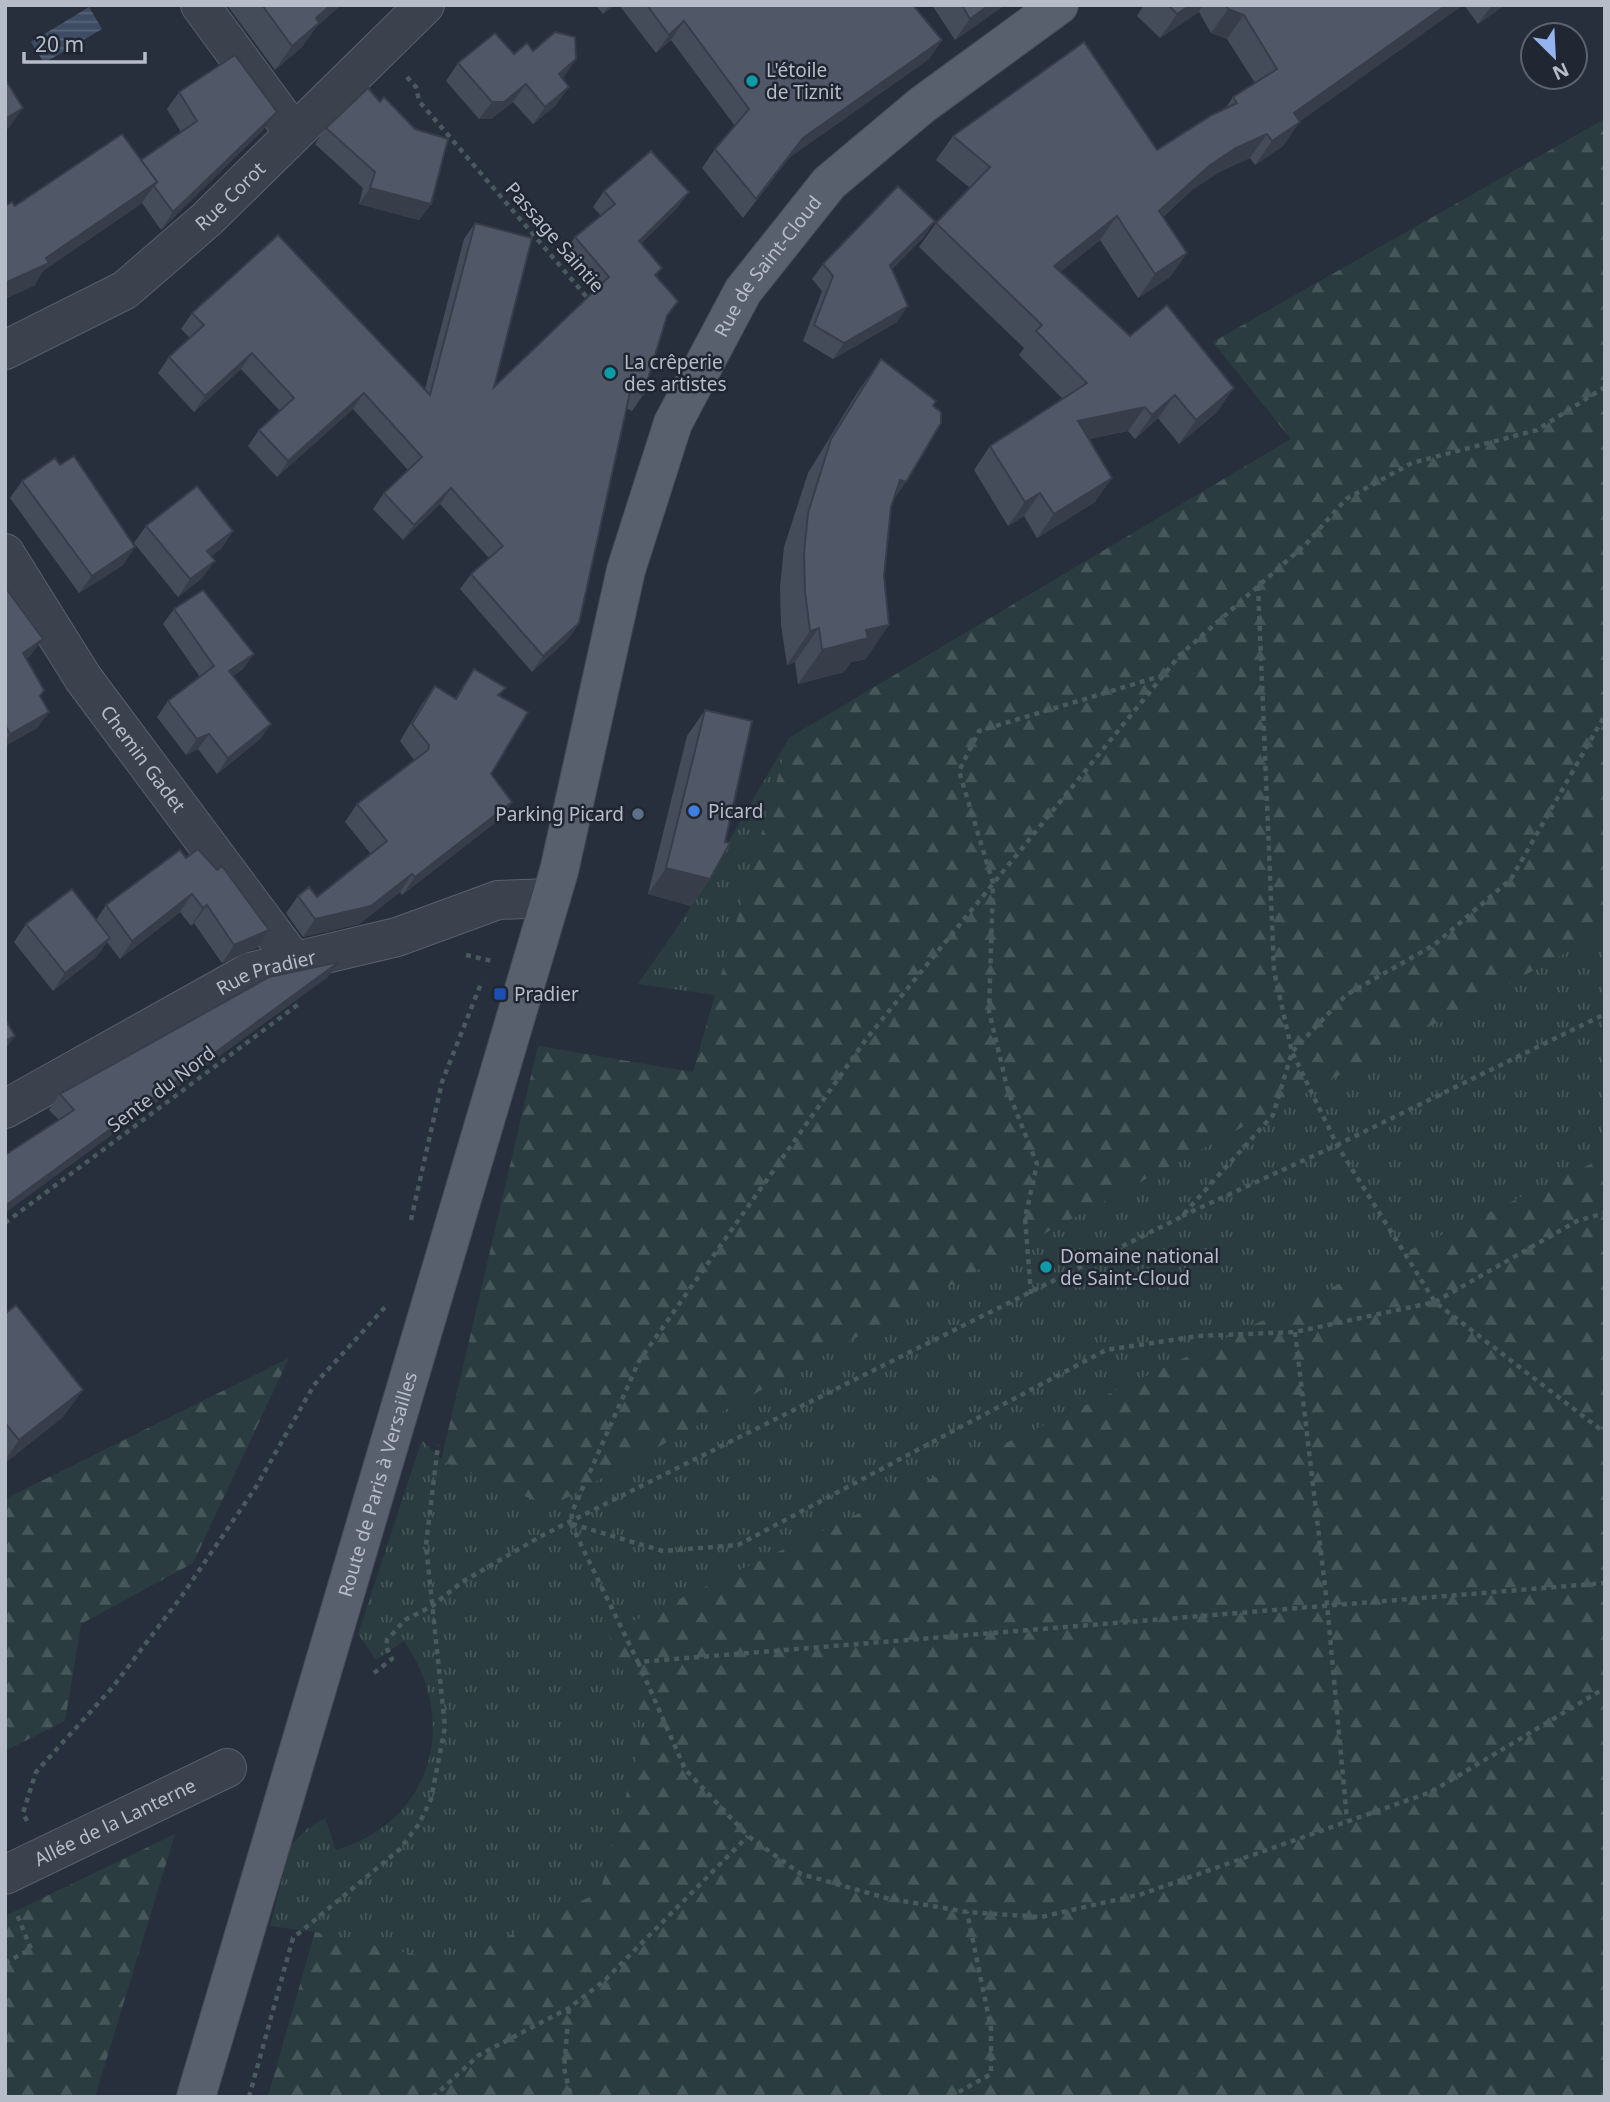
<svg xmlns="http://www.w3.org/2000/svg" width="1610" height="2102" font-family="'Noto Sans',sans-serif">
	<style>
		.grass { fill: url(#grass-tufts) }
		.forest { fill: url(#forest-firs) }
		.water { fill: url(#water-rules) }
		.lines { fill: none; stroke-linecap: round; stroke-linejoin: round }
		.minor-casing { stroke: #595f6b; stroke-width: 40 }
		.major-casing { stroke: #444a56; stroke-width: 40 }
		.path { stroke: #49595d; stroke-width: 4.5; stroke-dasharray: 5 5; stroke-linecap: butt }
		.minor { stroke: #3b414d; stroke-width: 38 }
		.major { stroke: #59606d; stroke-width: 38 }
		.wall { fill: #454c59 }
		.shaded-wall { fill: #383e49 }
		.building { fill: #505868; stroke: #383e49; stroke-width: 2 }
		.culture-dot { fill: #0f9aa8; stroke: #202632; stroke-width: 2.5 }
		.shop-dot { fill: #3f7fe0; stroke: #202632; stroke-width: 2.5 }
		.service-dot { fill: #5c6f8a; stroke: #202632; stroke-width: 2.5 }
		.transit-dot { fill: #1a4fb4; stroke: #202632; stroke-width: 2.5 }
		.labels { text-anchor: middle; stroke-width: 5; stroke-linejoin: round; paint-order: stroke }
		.poi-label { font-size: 19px; fill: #b7bdc8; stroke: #202632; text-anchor: start }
		.street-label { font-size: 19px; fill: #b7bdc8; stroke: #202632 }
	</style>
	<defs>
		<pattern id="grass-tufts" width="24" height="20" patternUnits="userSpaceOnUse" patternTransform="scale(1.75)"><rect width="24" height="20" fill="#2a3c3f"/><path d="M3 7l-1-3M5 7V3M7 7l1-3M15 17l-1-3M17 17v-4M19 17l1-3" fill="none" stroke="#475659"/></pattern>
		<pattern id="forest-firs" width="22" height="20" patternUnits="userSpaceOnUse" patternTransform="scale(1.75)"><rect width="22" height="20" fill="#2a3c3f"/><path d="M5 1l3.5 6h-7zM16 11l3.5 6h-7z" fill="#475659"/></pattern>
		<pattern id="water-rules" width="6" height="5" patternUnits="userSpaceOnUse" patternTransform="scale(1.75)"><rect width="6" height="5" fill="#3e4c64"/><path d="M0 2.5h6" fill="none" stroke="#586479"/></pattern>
	</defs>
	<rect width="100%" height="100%" fill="#272f3d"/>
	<!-- grass -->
	<path class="grass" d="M1605,119V2097H268L315,1932L270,1926L291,1845L307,1829L325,1818L336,1850C433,1821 460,1721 404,1641L376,1660L358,1634L422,1440L442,1460L538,1046L693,1073L715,995L638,984L685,916L789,738L1291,439L1213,342Z"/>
	<!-- forest -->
	<g class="forest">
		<path d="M1605,119V932L1025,1244L550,1507L441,1461L538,1046L693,1072L789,738L1291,439L1213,342Z"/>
		<path d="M1605,1157V2097H268L315,1932L453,1963L600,1892L645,1725L608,1633Z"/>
		<path d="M289,1358L193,1563L81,1624L65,1721L5,1751V1499Z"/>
		<path d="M175,1834L95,2097H5V1916Z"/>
	</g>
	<!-- water -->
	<path class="water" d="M89,7L102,29L44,63L31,42Z"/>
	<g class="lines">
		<!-- minor casing -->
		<g class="minor-casing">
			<g id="minor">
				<path d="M200,5L294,133"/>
				<path id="s1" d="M5,350L125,290L207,219L425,5"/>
				<path id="s2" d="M5,553L83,678L293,960"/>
				<path id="s3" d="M5,1109L250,972L397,937L498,900L551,898"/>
				<path id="s4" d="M5,1875L227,1768"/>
			</g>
		</g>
		<!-- major casing -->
		<g class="major-casing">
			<g id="major">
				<path id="s5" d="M196,2097L559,871L626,570L673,423L743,291L829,183L922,105L1059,5"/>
			</g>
		</g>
		<!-- path -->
		<g class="path">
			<path d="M407,77L416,87L419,101L591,302"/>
			<path d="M1605,387L1537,430L1412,463L1346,499L1306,544L1180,655L867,1038L639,1361L572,1512L571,1524L638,1662L1605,1583"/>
			<path d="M1258,586L1274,971L1292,1052L1337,1145L1435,1302L1605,1433"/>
			<path d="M466,955L492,961"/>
			<path d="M1182,1216L1337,1145L1605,1014"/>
			<path d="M411,1220L442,1082L482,981"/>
			<path d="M5,1223L300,1003"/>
			<path d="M1031,1294L1025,1218L1037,1164L1008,1091L989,1011L993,883L959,771L979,731L1161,676"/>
			<path d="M1295,1332L1327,1604L1347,1820"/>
			<path d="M572,1524L663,1551L738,1545L1106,1350L1198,1336L1295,1332L1435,1302L1577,1221L1605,1213"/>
			<path d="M638,1662L685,1769L748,1836L801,1874L886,1898L967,1912L1041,1917L1142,1894L1431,1792L1605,1688"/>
			<path d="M374,1673L392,1659L386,1647L387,1640L405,1620L432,1606L462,1582L543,1535L1181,1217L1273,1115L1292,1052L1346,995L1434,945L1511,879L1605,715"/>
			<path d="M27,1821L23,1813L36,1772L112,1688L181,1597L256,1487L314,1385L387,1305"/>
			<path d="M5,1963L31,1949L16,1912"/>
			<path d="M569,2009L564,2068L571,2097"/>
			<path d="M249,2097L293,1938L400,1849L419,1824L431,1799L445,1727L426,1545L438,1445"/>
			<path d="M433,2097L479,2055L569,2008L604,1981L748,1836"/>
			<path d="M950,2097L991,2074V2028L967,1912"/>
		</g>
		<!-- minor -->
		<use href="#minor" class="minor"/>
		<!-- major -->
		<use href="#major" class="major"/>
	</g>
	<!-- wall -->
	<g class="wall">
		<path d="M227,5H341L316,27L302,47L275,70Z"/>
		<path d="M596,5H615L603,14Z"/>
		<path d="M619,5H913L942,40L929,59L790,157L743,218L702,168L715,149L735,126L671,40L656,53Z"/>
		<path d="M932,5H1005L955,40Z"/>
		<path d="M1144,5H1463L1300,121L1283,146L1255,165L1250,158L1219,172L1192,190L1163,217L1187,253L1170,277L1138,298L1100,240L1060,272L1130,336L1217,412L1179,444L1158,418L1135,439L1128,431L1089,439L1095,502L1037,538L1024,516L1008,526L974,470L990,446L1063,399L1019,355L1024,348L919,247L936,223L970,188L936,160L953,136L1157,150L1225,109L1233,97L1255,83L1227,39L1211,33L1199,12L1160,38L1137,16Z"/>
		<path d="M1464,5H1505L1478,24Z"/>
		<path d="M533,51L564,77L562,78L556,105L533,124L513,102L491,119H479L446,81L458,63Z"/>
		<path d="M179,92L264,129L161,230L142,203L43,271L34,286L7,205L15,206L141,160L181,132L167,109Z"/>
		<path d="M326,128L431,204L419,220L359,204L363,188L315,144Z"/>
		<path d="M604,191L689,192L677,208L641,243L662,268L656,276L666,318L643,395L632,411L626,408L579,623L568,639L532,672L460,589L471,574L489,558L440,504L403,540L373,509L384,493L408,470L353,409L277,477L248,446L259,430L280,411L241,369L194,412L158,373L169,357L190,338L181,329L192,313L425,389L464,239L475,223L494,387L596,290L564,253L575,237L601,216L593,207Z"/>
		<path d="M924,237L892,269L897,322L833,359L803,341L822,291L812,279L823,264Z"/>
		<path d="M881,359L933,406L906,482L893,500L891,507L866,659L851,662L844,672L798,684L795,662L787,665L781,625L780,587L784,547L808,473L857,393Z"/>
		<path d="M22,481L123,565L79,593L10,498Z"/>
		<path d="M146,526L233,531L221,549L211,556L202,578L178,597L134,543Z"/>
		<path d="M5,587L31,655L26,659L40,696L49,712L37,728L5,746Z"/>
		<path d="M174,609L243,669L233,676L271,724L260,739L217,774L198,749L186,755L157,717L168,701L200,677L163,624Z"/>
		<path d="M474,669L500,696L491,774L512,802L500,819L402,895L400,892L359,924L303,937L286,913L298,896L317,897L371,854L345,822L357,804L414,760L400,741L422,704L435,686L455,698Z"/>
		<path d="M705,710L710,879L691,906L648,894L687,736Z"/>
		<path d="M180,850L257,948L222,963L194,923L191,926L180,912L120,959L107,942L97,956L53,991L14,942L26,924L96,920L106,905Z"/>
		<path d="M328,977L59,1120L49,1110L60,1094Z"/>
		<path d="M5,1314L64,1416L5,1463Z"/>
	</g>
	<!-- shaded-wall -->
	<g class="shaded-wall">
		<path d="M330,5H341L316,27L302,47L275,70L292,46L316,18Z"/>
		<path d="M609,5H615L603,14Z"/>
		<path d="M989,5H1005L955,40L970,19Z"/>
		<path d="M1190,5H1203L1199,12L1160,38L1177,14Z"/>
		<path d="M1446,5H1463L1278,137L1294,113Z"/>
		<path d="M1492,5H1505L1478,24Z"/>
		<path d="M1228,9L1244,15L1227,39L1211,33Z"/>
		<path d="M684,21L671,40L656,53L669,35Z"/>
		<path d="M942,40L929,59L790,157L743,218L803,138Z"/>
		<path d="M576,59L564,77L546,92L559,74Z"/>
		<path d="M526,84L513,102L491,119H479L492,102Z"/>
		<path d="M569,87L556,105L533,124L545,107Z"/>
		<path d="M23,108L9,128L5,130V119Z"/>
		<path d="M277,112L264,129L161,230L173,212Z"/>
		<path d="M1300,122L1283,146L1255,165L1272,141Z"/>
		<path d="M1267,134L1250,158L1219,172L1192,190L1142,235L1159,211L1209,166L1236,148Z"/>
		<path d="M157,182L141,204L43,271L34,286L5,299V283L46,258Z"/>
		<path d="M370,188L431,204L419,220L359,204Z"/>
		<path d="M689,192L677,208L628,257L639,241Z"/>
		<path d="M1117,216L1100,240L1037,290L1054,266Z"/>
		<path d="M935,221L924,237L879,281L890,265Z"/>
		<path d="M1187,253L1170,277L1138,298L1155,274Z"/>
		<path d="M908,306L897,322L833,359L844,343Z"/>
		<path d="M252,353L241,369L194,412L205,396Z"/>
		<path d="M1234,388L1217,412L1179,444L1196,420Z"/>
		<path d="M364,393L353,409L277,477L288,461Z"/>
		<path d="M1175,395L1158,418L1135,439L1152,415Z"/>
		<path d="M1145,407L1128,431L1061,445L1078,421Z"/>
		<path d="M1112,478L1095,502L1037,538L1054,514Z"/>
		<path d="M900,480L906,482L882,516Z"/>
		<path d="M451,488L440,504L403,540L414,525Z"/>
		<path d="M1040,493L1024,516L1008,526L1025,502Z"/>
		<path d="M233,531L221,549L195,569L207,551Z"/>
		<path d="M135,547L123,565L79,593L92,576Z"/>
		<path d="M215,561L202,578L178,597L190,579Z"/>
		<path d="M579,623L568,639L532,672L543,656Z"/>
		<path d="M889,625L866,659L851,662L844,672L798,684L822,650L866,630Z"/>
		<path d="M819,628L795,662L787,665L810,631Z"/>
		<path d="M43,639L31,655L11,670L23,653Z"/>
		<path d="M254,654L243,669L218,687L229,671Z"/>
		<path d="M49,712L37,728L5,746V740L10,734Z"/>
		<path d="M271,724L260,739L217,774L228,758Z"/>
		<path d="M209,734L198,749L186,755L197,739Z"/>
		<path d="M512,802L500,819L402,895L415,877Z"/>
		<path d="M666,868L710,879L691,906L648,894Z"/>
		<path d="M412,874L400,892L359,924L303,937L315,919Z"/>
		<path d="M192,894L180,912L120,959L132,941Z"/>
		<path d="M207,905L194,923L191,926L203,908Z"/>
		<path d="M269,930L257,948L222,963L234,945Z"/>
		<path d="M110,938L97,956L53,991L65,973Z"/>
		<path d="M339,962L328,977L5,1213V1206Z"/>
		<path d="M15,1036L5,1050V1041Z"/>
		<path d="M83,1390L64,1416L5,1463V1460L19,1440Z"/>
	</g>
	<!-- building -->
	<g class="building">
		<path d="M262,5H331L316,18L319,23L292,46Z"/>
		<path d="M647,5H913L942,40L803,138L756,199L715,149L749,109L684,21L669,35Z"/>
		<path d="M962,5H989L970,19Z"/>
		<path d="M1168,5H1190L1177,14Z"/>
		<path d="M1226,5H1446L1294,113L1300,122L1272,141L1267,134L1236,148L1209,166L1159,211L1187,253L1155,274L1117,216L1054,266L1130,336L1167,305L1234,388L1196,420L1175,395L1152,415L1145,407L1078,421L1112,478L1054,514L1040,493L1025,502L990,446L1087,383L1036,331L1042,325L936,223L990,167L953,136L1084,42L1157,150L1212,115L1237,103L1233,97L1277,69L1244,15L1228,9Z"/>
		<path d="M555,32L575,37L576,59L559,74L569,87L545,107L526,84L504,102H492L458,63L495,33L514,54L527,43L533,51Z"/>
		<path d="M235,55L277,112L173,212L154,186L157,182L141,160L197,121L179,92Z"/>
		<path d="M5,79L23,108L5,119Z"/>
		<path d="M368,88L380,102L384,97L415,129L448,139L431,204L370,188L375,172L326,128Z"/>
		<path d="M122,134L157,182L46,258L49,263L5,283V202L7,205L12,202L15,206Z"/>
		<path d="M651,151L689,192L639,241L662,268L655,275L678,301L667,316L643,395L631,388L579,623L543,656L471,574L503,546L451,488L414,525L384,493L422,457L364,393L288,461L259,430L294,398L252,353L205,396L169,357L204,325L192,313L278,235L430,395L475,223L532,238L494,387L609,277L575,237L615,204L604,191Z"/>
		<path d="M898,186L935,221L890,265L908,306L844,343L814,325L833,276L823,264Z"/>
		<path d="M881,359L936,401L933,406L941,412V423L906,482L900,480L891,507L884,576L889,625L866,630L868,638L822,650L819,628L810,631L805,591L804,553L808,513L831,439Z"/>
		<path d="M74,456L135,547L92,576L22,481L55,458L60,465Z"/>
		<path d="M197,486L233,531L207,551L215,561L190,579L146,526Z"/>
		<path d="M5,587L43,639L23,653L44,690L40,696L49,712L10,734L5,725Z"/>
		<path d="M203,590L254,654L229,671L271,724L228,758L209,734L197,739L168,701L214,666L174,609Z"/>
		<path d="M474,669L506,688L498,695L528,712L491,774L512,802L415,877L412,874L371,906L315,919L298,896L309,887L317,897L387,841L357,804L428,750L429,745L412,724L435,686L456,699Z"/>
		<path d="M705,710L752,721L725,842L730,843L710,879L666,868Z"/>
		<path d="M198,849L217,870L222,866L269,930L234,945L207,905L203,908L192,894L132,941L106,905L180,850L186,858Z"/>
		<path d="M72,889L110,938L65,973L26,924Z"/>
		<path d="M339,962L5,1206V1155L74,1110L60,1094L269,977Z"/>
		<path d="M5,1019L15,1036L5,1041Z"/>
		<path d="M16,1305L83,1390L19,1440L5,1423V1314Z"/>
	</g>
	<!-- markers -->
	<g class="culture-dot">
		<circle cx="752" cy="81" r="7"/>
		<circle cx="610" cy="373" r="7"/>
		<circle cx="1046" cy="1267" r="7"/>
	</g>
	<circle class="shop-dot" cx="694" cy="811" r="7"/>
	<circle class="service-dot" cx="638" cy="814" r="7"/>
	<rect class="transit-dot" x="493" y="987" width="14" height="14" rx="3.5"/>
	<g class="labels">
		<!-- poi labels -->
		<g class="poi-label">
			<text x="766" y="77">L'étoile<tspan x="766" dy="22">de Tiznit</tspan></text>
			<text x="624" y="369">La crêperie<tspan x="624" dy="22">des artistes</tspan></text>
			<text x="708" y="818">Picard</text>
			<text x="624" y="821" text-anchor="end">Parking Picard</text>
			<text x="514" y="1001">Pradier</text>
			<text x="1060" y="1263">Domaine national<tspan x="1060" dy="22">de Saint-Cloud</tspan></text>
		</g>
		<!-- street labels -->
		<g class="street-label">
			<text dy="7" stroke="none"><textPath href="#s1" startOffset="275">Rue Corot</textPath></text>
			<text transform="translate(555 237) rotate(49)" y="7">Passage Saintie</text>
			<text dy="7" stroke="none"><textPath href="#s5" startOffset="1925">Rue de Saint-Cloud</textPath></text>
			<text dy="7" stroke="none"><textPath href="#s2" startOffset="248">Chemin Gadet</textPath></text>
			<text dy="7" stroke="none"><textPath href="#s3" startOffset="296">Rue Pradier</textPath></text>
			<text transform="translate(161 1089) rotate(-37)" y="7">Sente du Nord</text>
			<text dy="7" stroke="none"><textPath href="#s5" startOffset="639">Route de Paris à Versailles</textPath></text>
			<text dy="7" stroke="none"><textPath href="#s4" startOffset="122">Allée de la Lanterne</textPath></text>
		</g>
	</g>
	<!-- border -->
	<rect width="1610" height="2102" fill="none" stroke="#b7bdc8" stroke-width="14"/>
	<!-- north arrow -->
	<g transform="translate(1554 56) rotate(156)"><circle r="33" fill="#202632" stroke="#5c626e" stroke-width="2"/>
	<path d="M0-5L12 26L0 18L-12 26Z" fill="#95b3ef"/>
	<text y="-10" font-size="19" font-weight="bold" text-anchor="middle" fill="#b7bdc8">N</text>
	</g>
	<!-- scale -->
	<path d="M24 52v10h121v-10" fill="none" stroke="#b7bdc8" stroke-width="3.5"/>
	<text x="35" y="52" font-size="21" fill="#b7bdc8" stroke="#202632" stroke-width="5" paint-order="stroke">20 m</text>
</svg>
